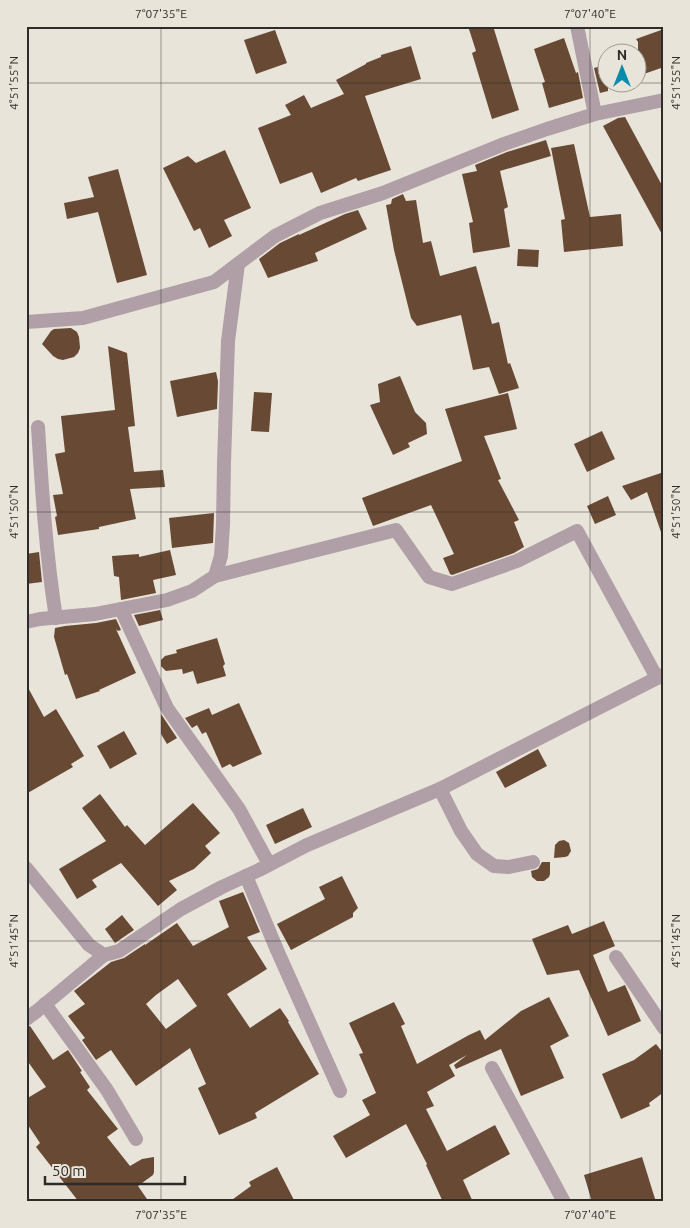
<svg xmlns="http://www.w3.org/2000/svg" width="690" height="1228" font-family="Ubuntu,sans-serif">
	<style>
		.building { fill: #674934; fill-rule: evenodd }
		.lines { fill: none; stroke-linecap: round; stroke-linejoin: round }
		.minor { stroke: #b09fa7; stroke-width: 14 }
		.ticks { fill: none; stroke: #2e2c28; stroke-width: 1; stroke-opacity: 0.45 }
		.neatline { fill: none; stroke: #2e2c28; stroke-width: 2 }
		.ticks-label { font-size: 12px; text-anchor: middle; fill: #2e2c28 }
	</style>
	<rect width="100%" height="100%" fill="#e9e4da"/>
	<!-- building -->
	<g class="building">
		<path d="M468,26H493L519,110L492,119L472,53L476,51Z"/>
		<path d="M664,29V67L638,76V42L636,39Z"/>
		<path d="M275,30L287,63L256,74L244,40Z"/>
		<path d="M564,38L576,73L578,72L583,98L549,108L542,83L545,82L534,49Z"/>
		<path d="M411,46L421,79L365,96L391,170L358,181L356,178L321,193L312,172L280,184L258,128L291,115L285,105L304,95L311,108L344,94L336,80L366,64V63L381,57V55Z"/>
		<path d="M608,64V91L600,93L594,68Z"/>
		<path d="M625,117L664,189V238L603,126L618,118Z"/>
		<path d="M546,140L551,156L500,171L508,207L504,209L510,247L473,253L469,223L473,222L462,174L477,171L475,165L507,152Z"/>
		<path d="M574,144L590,217L621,214L623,246L564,252L561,220L565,219L551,148Z"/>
		<path d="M225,150L251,208L224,220L232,236L209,248L200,228L194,231L163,168L188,156L196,163Z"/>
		<path d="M118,169L147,275L117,283L98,212L67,219L64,203L94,197L88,177Z"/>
		<path d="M403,194L406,201L416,200L423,243L431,241L440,276L476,266L492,324L499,322L508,364L510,363L519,388L499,394L489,367L473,370L461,315L417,326L411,318L394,250L386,205L391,204L392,199Z"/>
		<path d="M358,210L367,229L315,253L318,261L268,278L259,259L280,243L299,234V235L345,214Z"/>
		<path d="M518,249L539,250L538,267L517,266Z"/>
		<path d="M71,328L77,332L79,337L80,348L78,353L74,357L63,360L58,359L53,356L42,344L51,331L54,329Z"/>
		<path d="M108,346L127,353L135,426L128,427L134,472L163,470L165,487L130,489L136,519L99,527V529L58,535L55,517L57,516L53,495L63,494L55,454L65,452L61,416L115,410Z"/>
		<path d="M216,372L218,381L217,409L177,417L170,381Z"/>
		<path d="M400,376L415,412L426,423L427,434L408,443L410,447L393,455L370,405L380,402L378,384Z"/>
		<path d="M254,392L272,393L269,432L251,431Z"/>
		<path d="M508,393L517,429L484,436L501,479L498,480L519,520L514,522L524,547L514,553L452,575L450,574L443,558L454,554L431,505L373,526L362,498L462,461L445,409Z"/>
		<path d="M602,431L615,459L587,472L574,444Z"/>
		<path d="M664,472V532H661L647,492L631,500L622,486Z"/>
		<path d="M608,496L616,515L595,524L587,506Z"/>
		<path d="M214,513L213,543L172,548L169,518Z"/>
		<path d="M170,550L176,575L153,580L156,593L121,600L119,577L114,576L112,556L139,554V557Z"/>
		<path d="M39,552L42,582L26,584V554Z"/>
		<path d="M160,610L163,620L139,626L134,615Z"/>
		<path d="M116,619L121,630L118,631L116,629L136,673L99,690L100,691L76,699L67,674L65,675L54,637L55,628L65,626L96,623Z"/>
		<path d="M217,638L225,664L223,666L226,676L197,684L193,671L183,674L182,669L166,671L161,666V660L165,656L177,653L176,650Z"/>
		<path d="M26,684L44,717L56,709L84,756L71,764L73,767L26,794Z"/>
		<path d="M239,703L262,754L233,767L230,764L222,768L206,732L202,734L197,725L192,728L185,718L209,708L212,715Z"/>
		<path d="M161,714L177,738L167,744L161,734Z"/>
		<path d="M124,731L137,754L110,769L97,746Z"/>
		<path d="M538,749L547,766L505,788L496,772Z"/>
		<path d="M100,794L125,827L127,825L145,845L193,803L220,833L205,846L211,853L194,869L169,881L177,890L158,906L121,863L92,880L97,887L77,899L59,869L106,841L82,808Z"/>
		<path d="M303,808L312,827L275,844L266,825Z"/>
		<path d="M564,840L569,843L571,851L568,856L565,857L554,858L555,845L559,841Z"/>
		<path d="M542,862H550V874L549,877L544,881H537L532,877L531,871L538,869Z"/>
		<path d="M342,876L358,908L353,913V917L291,950L277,924L325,899L319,887Z"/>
		<path d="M243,892L260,932L247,937L267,969L227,994L250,1028L280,1008L289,1021L288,1022L319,1074L255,1113L257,1118L219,1135L198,1088L206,1084L190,1048L136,1086L111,1050L96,1060L82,1040L85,1038L68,1016L85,1004L74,991L111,962L124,958L145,944V945L177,923L193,946L229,927L219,901ZM178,979L197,1006L166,1029L146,1004L156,995Z"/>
		<path d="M122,915L134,930L115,943L105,929Z"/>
		<path d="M604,921L615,946L593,955L608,992L625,985L641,1021L608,1036L579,970L547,975L532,939L568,925L572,934Z"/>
		<path d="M549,997L569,1036L550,1046L564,1078L521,1096L501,1049L456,1069L454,1065L467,1055L449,1065L455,1076L427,1092L434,1106L426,1109L447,1151L495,1125L510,1154L463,1180L473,1202H443L426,1165L427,1164L406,1124L346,1158L333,1136L370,1115L362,1100L376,1093L359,1054L363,1053L349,1023L394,1002L405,1024L401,1026L417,1064L469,1035L480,1030L485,1040L521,1011Z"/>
		<path d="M30,1026L53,1060L68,1050L82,1071L80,1072L90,1087L87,1090L118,1129L107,1137L130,1166L142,1159L154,1157V1172L153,1175L138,1186L149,1202H79L36,1147L40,1143L26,1122V1099L46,1087L26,1059V1028Z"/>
		<path d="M656,1044L664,1054V1092L649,1103L650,1106L621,1119L602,1074L634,1060Z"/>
		<path d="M642,1157L656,1202H592L584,1175Z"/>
		<path d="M277,1167L295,1202H229L251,1186L249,1182Z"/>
	</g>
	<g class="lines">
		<!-- minor -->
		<g class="minor">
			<path d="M577,26L595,114"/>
			<path d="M26,322L83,318L214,282L275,236L320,213L383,193L504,144L547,129L595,114L664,100"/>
			<path d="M38,427C42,491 46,555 56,618"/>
			<path d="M215,576L396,530L429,577L452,584L517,561L577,531L657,678L663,675"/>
			<path d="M121,609L167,708L239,809L269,864"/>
			<path d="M26,622L40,619L95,614L167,600L192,591L215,576L221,556L223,525L224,463L228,341L238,264"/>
			<path d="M440,789L461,831L477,854L494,866L509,867L533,862"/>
			<path d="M26,868L89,945L104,955L119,951L181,909L222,887L259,870L307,845L440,789L657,678"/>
			<path d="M246,876L277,950L340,1091"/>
			<path d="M616,957L664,1028"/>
			<path d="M45,1004L107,1090L136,1139"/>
			<path d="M26,1019L37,1011L104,955"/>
			<path d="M492,1068L564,1202"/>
		</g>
	</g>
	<!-- ticks -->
	<path class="ticks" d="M161,26V1202M590,26V1202M26,83H664M26,512H664M26,941H664"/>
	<!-- border -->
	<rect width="690" height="1228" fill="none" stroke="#e9e4da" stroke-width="55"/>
	<!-- north arrow -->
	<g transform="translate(622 68)"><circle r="24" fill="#e9e4da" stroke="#9e9a93"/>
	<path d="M0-4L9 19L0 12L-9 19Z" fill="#078bab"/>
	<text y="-8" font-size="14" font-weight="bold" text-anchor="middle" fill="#2e2c28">N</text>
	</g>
	<!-- scale -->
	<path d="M45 1176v8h140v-8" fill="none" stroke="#2e2c28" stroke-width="2.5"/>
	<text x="52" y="1176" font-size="15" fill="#2e2c28" stroke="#e9e4da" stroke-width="4" paint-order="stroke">50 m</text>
	<rect x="28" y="28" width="634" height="1172" class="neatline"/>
	<g class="ticks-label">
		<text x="161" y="18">7°07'35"E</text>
		<text x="590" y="18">7°07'40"E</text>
		<text transform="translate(14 83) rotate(-90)" y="4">4°51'55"N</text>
		<text transform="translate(676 83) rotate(-90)" y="4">4°51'55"N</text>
		<text transform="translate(14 512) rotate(-90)" y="4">4°51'50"N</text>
		<text transform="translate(676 512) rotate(-90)" y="4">4°51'50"N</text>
		<text transform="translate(14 941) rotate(-90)" y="4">4°51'45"N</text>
		<text transform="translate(676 941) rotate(-90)" y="4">4°51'45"N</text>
		<text x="161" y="1219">7°07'35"E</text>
		<text x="590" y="1219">7°07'40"E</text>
	</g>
</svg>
